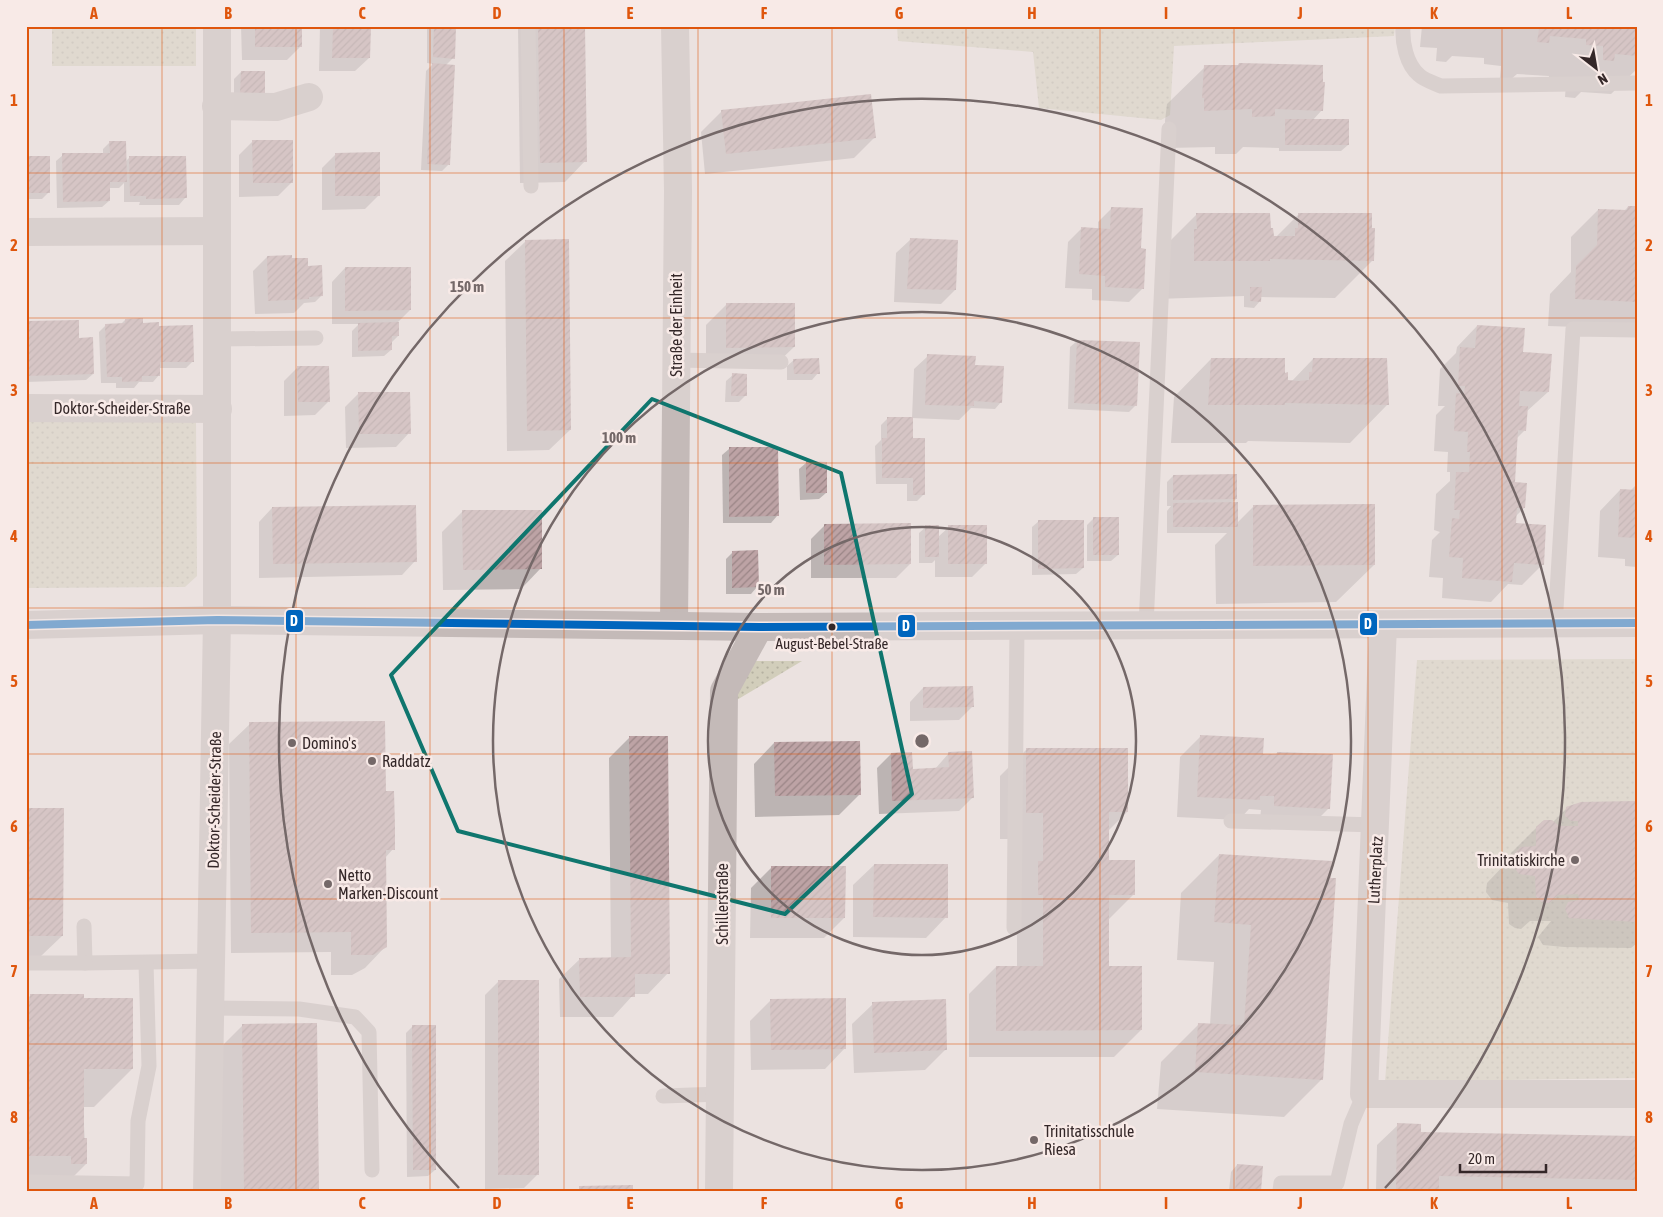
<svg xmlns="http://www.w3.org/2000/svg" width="1663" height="1217" font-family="'Asap Condensed',sans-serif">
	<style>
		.green { fill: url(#green-dots) }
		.shadow { fill: #0003 }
		.building { fill: url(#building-hatch) }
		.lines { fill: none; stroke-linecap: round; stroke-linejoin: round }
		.lane { stroke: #c4bab8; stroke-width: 15 }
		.street { stroke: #c4bab8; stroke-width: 28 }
		.bus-1-casing { stroke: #f8eae7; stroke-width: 11 }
		.bus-1 { stroke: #0065bd; stroke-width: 8 }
		.marked { fill: none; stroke: #0f766e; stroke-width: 4; stroke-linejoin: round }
		.grid { fill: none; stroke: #df560d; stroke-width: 1; stroke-opacity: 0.55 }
		.ring { fill: none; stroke: #746868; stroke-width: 2.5 }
		.bus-dot { fill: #342728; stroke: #f8eae7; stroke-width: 2 }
		.poi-dot { fill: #746868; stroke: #f8eae7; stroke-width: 2 }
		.labels { text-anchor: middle; stroke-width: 5; stroke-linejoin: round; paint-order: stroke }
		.bus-label { font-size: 15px; fill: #342728; stroke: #f8eae7 }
		.street-label { font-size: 16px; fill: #342728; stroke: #f8eae7 }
		.poi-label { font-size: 16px; fill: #342728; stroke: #f8eae7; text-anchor: start }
		.centre { fill: #746868; stroke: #f8eae7; stroke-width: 2.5 }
		.ring-label { font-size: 15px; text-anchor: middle; font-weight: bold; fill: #746868; stroke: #f8eae7; stroke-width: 5; stroke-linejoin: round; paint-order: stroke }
		.line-badge { stroke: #f8eae7; stroke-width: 2 }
		.badge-label { font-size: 14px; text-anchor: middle; font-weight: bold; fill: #fff }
		.neatline { fill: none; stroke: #df560d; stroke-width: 2 }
		.grid-label { font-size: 16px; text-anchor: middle; font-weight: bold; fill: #df560d }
	</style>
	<defs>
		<pattern id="green-dots" width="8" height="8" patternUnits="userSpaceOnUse" patternTransform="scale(1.25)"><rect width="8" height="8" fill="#d2cebb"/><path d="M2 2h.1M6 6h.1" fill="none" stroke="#b5b1a1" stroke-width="1.8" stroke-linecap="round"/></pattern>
		<pattern id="building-hatch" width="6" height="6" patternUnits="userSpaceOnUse" patternTransform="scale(1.25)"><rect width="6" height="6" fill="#bda3a5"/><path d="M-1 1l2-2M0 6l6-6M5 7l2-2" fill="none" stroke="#9a8586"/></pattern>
	</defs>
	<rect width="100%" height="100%" fill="#ebe2e0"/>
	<!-- green -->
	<g class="green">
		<rect x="52" y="26" width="144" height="40"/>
		<path d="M897,26H1395L1394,36L1174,46L1170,115L1161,120L1039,108L1033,52L898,41Z"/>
		<path d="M26,419L196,420L197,576L185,587L26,588Z"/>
		<path d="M1637,659V1078L1385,1082L1417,660Z"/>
		<path d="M755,661H802L735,701L740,683Z"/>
	</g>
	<!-- shadow -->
	<g class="shadow">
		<path d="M26,26H28L26,46Z"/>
		<path d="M241,26H301V46L287,60H242Z"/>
		<path d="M320,26H370L369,58L355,71H319Z"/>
		<path d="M427,26H454L453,58L446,65L449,164L442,171L421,170L426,71L433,64L427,63Z"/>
		<path d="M518,26H584L585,161L565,182L520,183Z"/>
		<path d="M1422,26H1637V69L1611,94L1581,92L1575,98L1565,97L1566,84L1548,82L1549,76L1517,74L1510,80L1500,79L1501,66L1484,64V58L1452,56L1446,62L1436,61L1437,48L1420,47Z"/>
		<path d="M1205,67L1322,110L1312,121L1348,145L1341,151H1279V148L1243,147L1236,154H1215V147L1167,148L1165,121L1167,104Z"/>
		<path d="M241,72H264L234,100V79Z"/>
		<path d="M722,111L875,137L854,158L705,174L701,132Z"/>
		<path d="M110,142L125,162L130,157L185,198L179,205H139L140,202H124V183L119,188H109V201L102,207L57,208L56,161L63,155L103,154V149Z"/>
		<path d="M252,142L292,182L278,196L239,197V155Z"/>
		<path d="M336,154L379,195L365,209L322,210V168Z"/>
		<path d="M26,157L49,192L42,199H26Z"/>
		<path d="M1628,207H1637V329L1548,326L1550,294L1571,272V237L1598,210L1624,211Z"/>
		<path d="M1112,208L1140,249L1143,288L1129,302L1092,300V289L1065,288L1068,242L1082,228L1098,230V222Z"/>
		<path d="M1197,214H1269L1272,238H1275L1299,214L1373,260L1335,298L1260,297V301L1254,308L1244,307V296L1157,299L1159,252Z"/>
		<path d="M910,240L955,290L941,304L894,302L896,253Z"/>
		<path d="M526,241L570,430L549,450L507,451L505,261Z"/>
		<path d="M267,257L291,260L307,269L322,295L315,302L304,303L294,313L255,314L253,271Z"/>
		<path d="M345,268L410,310L398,322V336L391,343V350L384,356L352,357V331L359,324H332V282Z"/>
		<path d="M726,305L794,347L773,367L706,368V325Z"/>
		<path d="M125,320L158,328L193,361L186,368H159V375L153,382H139L134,388H116V383H101L99,332L106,325H120Z"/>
		<path d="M26,323L78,339L93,374L86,380L26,382Z"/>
		<path d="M1477,326L1522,354L1548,392L1526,412L1525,430L1516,439L1513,483L1524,508L1515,517L1514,524L1542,565L1522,585L1508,584L1491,602L1442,598L1443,578L1429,577L1432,540L1440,532L1434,530L1436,494L1450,481V472H1447L1448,452L1434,451L1436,415L1445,406H1438L1440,369L1456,353L1457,347Z"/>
		<path d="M1077,341L1136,405L1129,412L1068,409L1070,347Z"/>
		<path d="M928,356L974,367L1001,402L995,409L971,408L959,420L912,418V439L924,494L917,501H907V484H876L875,446L881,440V425L888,418H912L914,369Z"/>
		<path d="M1211,359L1284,374L1287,382H1291L1313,359L1387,405L1350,443L1248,441L1246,443H1171L1174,397Z"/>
		<path d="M794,360L818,373L812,380H787V366Z"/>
		<path d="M298,367L329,401L315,415L284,416V381Z"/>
		<path d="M733,375L745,396L739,402H725L726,381Z"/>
		<path d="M359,393L409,433L396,447L346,448L345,407Z"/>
		<path d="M729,449L777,516L771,523H723L722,455Z"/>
		<path d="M806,463L826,493L819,499L800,500L799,469Z"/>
		<path d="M1173,476L1236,499L1231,504L1237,523L1253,507L1374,565L1336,602L1216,604L1215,545L1227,533H1167V511L1171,506H1167V482Z"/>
		<path d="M1637,484V567L1625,566V559L1598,557L1600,511L1620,490L1630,491Z"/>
		<path d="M272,508L415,561L402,575L259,578V522Z"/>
		<path d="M463,511L541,568L521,589L443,590L442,532Z"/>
		<path d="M1094,518L1118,555L1111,561H1087V525Z"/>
		<path d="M1039,521L1083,568L1076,574L1032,575V527Z"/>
		<path d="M825,525L910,564L896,578H811V539Z"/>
		<path d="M926,527L938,537L949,527L986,563L972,577H935V560L932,563H919V533Z"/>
		<path d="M733,552L757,587L751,594H726V559Z"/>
		<path d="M923,688L973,706L959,720L910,721V702Z"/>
		<path d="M250,724L384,792L393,849L385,858V947L365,968L352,975H331V952L231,953L229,744Z"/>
		<path d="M1201,736L1261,755L1274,756L1277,753L1329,808L1315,822L1260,819L1261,810L1249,809L1239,820L1177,817L1180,757Z"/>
		<path d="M630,737L668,973L648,994H634L613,1017H560L559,979L580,959L611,958L609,758Z"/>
		<path d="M774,743L860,794L839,815L755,817L754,764Z"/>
		<path d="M1027,749L1127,812L1108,831V862L1134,894L1108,920V967L1141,1030L1114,1057H969V994L996,967H1017V839H1000V776Z"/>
		<path d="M949,753L973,797L959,811L879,814L877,768L891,754L912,770L935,769Z"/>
		<path d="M1637,802V943L1631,948L1564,947L1543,945L1538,937L1551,921H1530L1521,929L1515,928L1509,924L1508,903L1492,900L1486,892L1487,883L1509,860L1511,853L1539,825L1553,822L1567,808Z"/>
		<path d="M26,810L62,936L41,956H26Z"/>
		<path d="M1219,855L1322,1079L1284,1117L1157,1109L1161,1062L1199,1024L1210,1025L1214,962L1177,960L1181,893Z"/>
		<path d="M874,865L946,917L926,938L853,937V885Z"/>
		<path d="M771,868L844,918L824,938H750L751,888Z"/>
		<path d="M499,981L537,1175L524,1188L485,1189V995Z"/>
		<path d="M31,995L83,1000L132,1069L94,1107H83L86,1164L59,1191H26V1000Z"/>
		<path d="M771,1000L845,1048L825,1069L751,1070L750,1021Z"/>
		<path d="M873,1004L946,1049L925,1070L854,1073L852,1024Z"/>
		<path d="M242,1026L318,1191H206L204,1064Z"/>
		<path d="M413,1026L435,1170L428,1176L407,1177L406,1033Z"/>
		<path d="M1398,1125L1419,1133L1637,1137V1191H1376L1377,1145Z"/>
		<path d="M1237,1165L1259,1191H1229L1231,1172Z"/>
	</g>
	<!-- building -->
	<g class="building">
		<rect x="255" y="26" width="47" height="21"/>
		<path d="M333,26H371L370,58H332Z"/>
		<path d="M434,26H456L455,59L433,57Z"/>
		<path d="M538,26H585L587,162L540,163Z"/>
		<path d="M1528,26H1637V56L1615,54L1614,61L1603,60V46L1586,45V39L1550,36L1549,43L1537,42L1539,29Z"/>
		<path d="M432,63L455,65L450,165L427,164Z"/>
		<path d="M1239,63L1323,65V82H1325L1323,111L1275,109V116L1252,117V109L1204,111V98H1202L1204,65H1238Z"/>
		<path d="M241,71H265V94H240Z"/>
		<path d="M871,94L876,138L726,154L721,110Z"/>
		<rect x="1285" y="119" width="64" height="26"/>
		<path d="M252,140H293V183H253Z"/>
		<path d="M109,141H126L127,182H110V201L63,202L62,153H110Z"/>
		<path d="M380,152V196H335V153Z"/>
		<path d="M26,156H50V193H28Z"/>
		<path d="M129,156H186L187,198L146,199V196H130Z"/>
		<path d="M1628,206H1637V302L1575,299L1576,266L1597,245L1598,209L1627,210Z"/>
		<path d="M1111,207L1143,208L1141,248L1146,249L1144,289L1105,287V276L1079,274L1081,227L1110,229Z"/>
		<path d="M1196,213H1270L1271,228H1273L1274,236H1295V228H1298V213H1372V228H1375L1374,261L1270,259V261H1194V229H1197Z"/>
		<path d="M910,238L958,240L956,290L907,289Z"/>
		<path d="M569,239L571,430L527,431L525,240Z"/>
		<path d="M292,255V258H308V266L322,265L323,296L309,297V299L268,301L267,256Z"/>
		<path d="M345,267H411V310L345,311Z"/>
		<path d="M1250,287H1262L1261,302L1250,301Z"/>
		<path d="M726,303H795V347L726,348Z"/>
		<path d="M143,318V323L159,322V326L193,325L194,362H160V376H142V381L122,382V377H107L105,324L125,323V319Z"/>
		<path d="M79,320V338L93,337L94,374L26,376V321Z"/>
		<path d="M399,322V336H392V350L358,351V323Z"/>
		<path d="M1477,325L1525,328L1523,352L1552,354L1549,392L1520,391L1519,406H1528L1526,431L1518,430L1515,482L1527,483L1525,508H1517L1516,523L1546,525L1544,565L1514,563L1512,582L1462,578L1463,558L1449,557L1452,518L1459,519L1460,510H1454L1456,472H1469L1470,452H1467L1468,432L1454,431L1456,393L1464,394L1465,386H1458L1460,347L1475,348Z"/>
		<path d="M1077,340L1140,342L1137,406L1074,403Z"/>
		<path d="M927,354L976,356L975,365L1004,366L1002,403L974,401V406L925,405Z"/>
		<path d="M819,358L820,374H794L793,359Z"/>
		<path d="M1211,358H1285V373L1288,372V380L1298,381L1309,380V372H1312L1313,358H1387L1389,405L1285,403V405H1208Z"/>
		<path d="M297,366H329L330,402H298Z"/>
		<path d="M732,373L747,374V396H731Z"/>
		<path d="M358,392H410L411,434H359Z"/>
		<path d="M887,417H913V438H925V495H913V478H882V438H887Z"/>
		<path d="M729,447H778L779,516L729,517Z"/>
		<path d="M806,461L827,462V493H806Z"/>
		<path d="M1237,474V499L1173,500V475Z"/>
		<path d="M1620,489L1637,490V538L1618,537Z"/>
		<path d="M1238,502V527H1173V503Z"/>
		<path d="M1375,504V565L1253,566V505Z"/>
		<path d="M416,505L417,562L273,564L272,507Z"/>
		<path d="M462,510H542V569L463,570Z"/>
		<rect x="1093" y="517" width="26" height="38"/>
		<path d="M1038,520H1084V568L1038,569Z"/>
		<path d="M911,523V564L824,565V524Z"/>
		<rect x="925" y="525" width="14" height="32"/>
		<rect x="948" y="525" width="39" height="39"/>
		<path d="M758,550L759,587L732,588V551Z"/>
		<path d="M973,686L974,707L923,708V687Z"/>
		<path d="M385,721L386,791H394L395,826V850H386L387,947L373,955H351V932L251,933L249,722Z"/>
		<path d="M1200,735L1264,738L1263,754H1277V752L1333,754L1330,809L1274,806V796H1260V800L1197,797Z"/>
		<path d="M629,736H668L670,974H635V997H580L579,958L631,957Z"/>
		<path d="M860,741L861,795L775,796L774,742Z"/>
		<path d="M1026,748H1128V812H1109V860H1135V895H1109V966H1142V1030L996,1031V966H1043V895H1038V861H1043V813H1026Z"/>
		<path d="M972,751L974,798L892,801L891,753L912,752L913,769L949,767L948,752Z"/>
		<path d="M1637,801V922L1569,918L1565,909L1568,902L1579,900L1578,894L1558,895L1549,903L1542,902L1536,897L1535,876L1519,874L1512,865L1513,855L1521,847L1536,846V827L1544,820H1552L1559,826H1578V821H1571L1565,816L1566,807L1581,802Z"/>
		<path d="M26,808H64L63,936H26Z"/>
		<path d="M1219,854L1332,861L1331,878H1336L1323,1080L1195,1072L1198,1023L1244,1025L1251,925L1214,922Z"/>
		<path d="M874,864H948V918L873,917Z"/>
		<path d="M771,866H846L845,918H771Z"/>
		<rect x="498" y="980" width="41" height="195"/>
		<path d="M30,994H84V998H133V1069H84V1138H87V1164H71V1156H26V1001H30Z"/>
		<path d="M846,998V1049L771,1050L770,999Z"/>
		<path d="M946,999L947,1050L874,1053L872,1002Z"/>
		<path d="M317,1023L319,1191H244L242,1024Z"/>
		<path d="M412,1025H436V1170H413Z"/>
		<path d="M1397,1123L1421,1124V1132L1637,1136V1180L1439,1176V1191H1396Z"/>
		<path d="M1237,1164L1263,1166L1261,1191H1235Z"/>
		<path d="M633,1185V1191H579V1186Z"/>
	</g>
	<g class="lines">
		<!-- lane -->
		<g class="lane">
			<path d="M528,26L531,186"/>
			<path d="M1403,26C1402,42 1406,64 1419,75C1424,80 1434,83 1441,86L1637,83"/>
			<path d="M217,339L316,338"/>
			<path d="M676,360L781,362"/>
			<path d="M1555,625L1573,329L1637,330"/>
			<path d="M1146,626L1169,129"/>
			<path d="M1231,821L1377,825"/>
			<path d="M84,926L85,963L212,961"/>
			<path d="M1014,928L1017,627"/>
			<path d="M26,963H85"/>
			<path d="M211,1008L299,1009L355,1017L369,1032L372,1170"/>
			<path d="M663,1096L721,1094"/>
			<path d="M29,1182L137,1184L138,1121L149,1066L146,963"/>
			<path d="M1280,1191L1281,1183H1337L1351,1124L1364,1094"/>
		</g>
		<!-- street -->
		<g class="street">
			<path d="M216,106L276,107L309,97"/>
			<path d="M26,232L217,231"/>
			<path d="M26,408L218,409"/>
			<path d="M674,624L678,191L675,26"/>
			<path d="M26,625L217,620L759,627L1637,623"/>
			<path d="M1383,625L1364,1094H1637"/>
			<path d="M207,1191L217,620V26"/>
			<path d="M719,1191L724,691L759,627"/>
		</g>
		<!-- bus-1 casing -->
		<g class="bus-1-casing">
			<path id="bus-1" d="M26,625L217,620L759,627L1637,623"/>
		</g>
		<!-- bus-1 -->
		<use href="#bus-1" class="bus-1"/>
	</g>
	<!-- marked area -->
	<path d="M0 0H1663V1217H0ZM652,399L841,473L912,794L785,914L458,831L391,675Z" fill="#ebe2e0" fill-opacity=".55" fill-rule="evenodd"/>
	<path class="marked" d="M652,399L841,473L912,794L785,914L458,831L391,675Z"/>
	<!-- grid -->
	<path class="grid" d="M162,26V1191M296,26V1191M430,26V1191M564,26V1191M698,26V1191M832,26V1191M966,26V1191M1100,26V1191M1234,26V1191M1368,26V1191M1502,26V1191M26,173H1637M26,318H1637M26,463H1637M26,608H1637M26,754H1637M26,899H1637M26,1044H1637"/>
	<!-- distance rings -->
	<g class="ring">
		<circle cx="922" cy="741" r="214"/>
		<circle cx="922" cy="741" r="429"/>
		<path d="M459 1188A643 643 0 1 1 1385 1188"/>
	</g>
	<!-- markers -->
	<circle class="bus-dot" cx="832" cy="627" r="4.5"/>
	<g class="poi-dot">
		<circle cx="292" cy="743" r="5"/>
		<circle cx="372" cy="761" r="5"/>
		<circle cx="1575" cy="860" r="5"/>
		<circle cx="328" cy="884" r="5"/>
		<circle cx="1034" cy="1140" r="5"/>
	</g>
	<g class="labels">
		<!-- bus labels -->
		<g class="bus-label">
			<text x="832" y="649">August-Bebel-Straße</text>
		</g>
		<!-- street labels -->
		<g class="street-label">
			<text transform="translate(676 325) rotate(-90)" y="6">Straße der Einheit</text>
			<text x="122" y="414">Doktor-Scheider-Straße</text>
			<text transform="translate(214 800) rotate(-89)" y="6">Doktor-Scheider-Straße</text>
			<text transform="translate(1375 870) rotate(-87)" y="6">Lutherplatz</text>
			<text transform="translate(722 904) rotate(-90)" y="6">Schillerstraße</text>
		</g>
		<!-- poi labels -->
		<g class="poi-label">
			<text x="302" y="749">Domino's</text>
			<text x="382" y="767">Raddatz</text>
			<text x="1565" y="866" text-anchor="end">Trinitatiskirche</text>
			<text x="338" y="881">Netto<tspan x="338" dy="18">Marken-Discount</tspan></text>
			<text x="1044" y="1137">Trinitatisschule<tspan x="1044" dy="18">Riesa</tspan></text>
		</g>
	</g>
	<circle cx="922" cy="741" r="8" class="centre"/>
	<g class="ring-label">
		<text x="467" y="292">150 m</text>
		<text x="619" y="443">100 m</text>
		<text x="771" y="595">50 m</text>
	</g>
	<g class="line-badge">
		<rect x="285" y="609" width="19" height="24" rx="5" fill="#0065bd"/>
		<rect x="1359" y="612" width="19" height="24" rx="5" fill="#0065bd"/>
		<rect x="897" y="614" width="19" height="24" rx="5" fill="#0065bd"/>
	</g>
	<g class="badge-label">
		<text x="294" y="626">D</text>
		<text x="1368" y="629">D</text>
		<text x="906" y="631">D</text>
	</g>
	<!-- border -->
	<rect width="1663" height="1217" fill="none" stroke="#f8eae7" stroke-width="55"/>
	<!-- north arrow -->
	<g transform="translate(1596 68) rotate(149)" stroke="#f8eae7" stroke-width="4" paint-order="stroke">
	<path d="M0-4L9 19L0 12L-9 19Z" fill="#342728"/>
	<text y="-8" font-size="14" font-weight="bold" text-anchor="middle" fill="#342728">N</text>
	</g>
	<!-- scale -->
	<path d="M1460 1164v8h86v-8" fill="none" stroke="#342728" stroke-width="2.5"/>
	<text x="1468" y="1164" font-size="15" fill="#342728" stroke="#f8eae7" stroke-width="4" paint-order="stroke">20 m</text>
	<rect x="28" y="28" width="1608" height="1162" class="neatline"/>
	<g class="grid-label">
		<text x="94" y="19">A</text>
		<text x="228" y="19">B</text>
		<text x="362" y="19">C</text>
		<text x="497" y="19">D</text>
		<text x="630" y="19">E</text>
		<text x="764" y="19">F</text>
		<text x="899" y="19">G</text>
		<text x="1032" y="19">H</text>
		<text x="1166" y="19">I</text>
		<text x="1300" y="19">J</text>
		<text x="1434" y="19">K</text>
		<text x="1569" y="19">L</text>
		<text x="14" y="106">1</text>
		<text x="1649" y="106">1</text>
		<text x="14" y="251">2</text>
		<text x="1649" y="251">2</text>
		<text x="14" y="396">3</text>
		<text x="1649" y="396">3</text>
		<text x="14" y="542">4</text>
		<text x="1649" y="542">4</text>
		<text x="14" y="687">5</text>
		<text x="1649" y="687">5</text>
		<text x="14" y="832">6</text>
		<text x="1649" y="832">6</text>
		<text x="14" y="977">7</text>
		<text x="1649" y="977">7</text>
		<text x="14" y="1123">8</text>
		<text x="1649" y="1123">8</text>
		<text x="94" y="1209">A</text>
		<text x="228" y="1209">B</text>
		<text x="362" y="1209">C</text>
		<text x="497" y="1209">D</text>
		<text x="630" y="1209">E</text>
		<text x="764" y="1209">F</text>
		<text x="899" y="1209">G</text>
		<text x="1032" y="1209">H</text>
		<text x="1166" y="1209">I</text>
		<text x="1300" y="1209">J</text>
		<text x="1434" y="1209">K</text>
		<text x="1569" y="1209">L</text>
	</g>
</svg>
